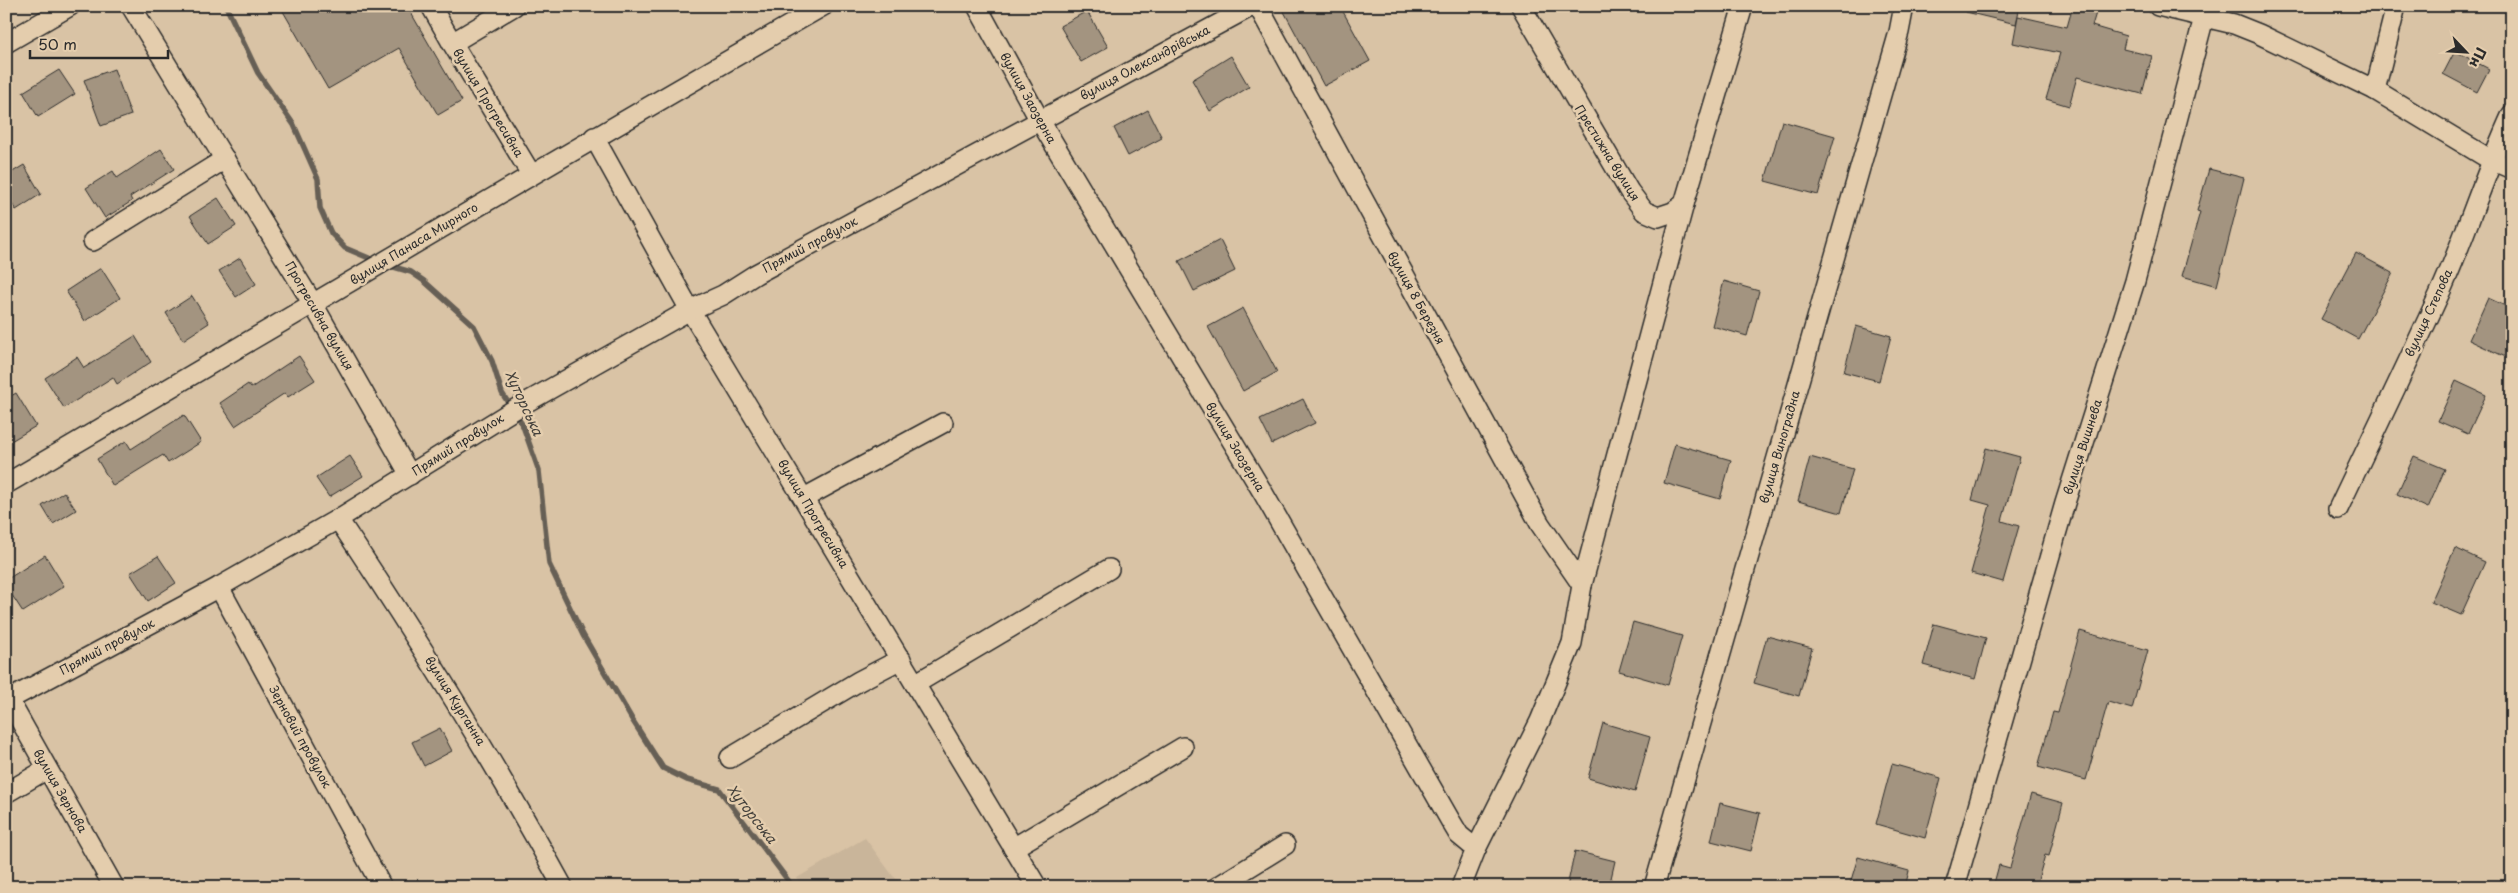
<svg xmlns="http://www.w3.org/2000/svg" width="2518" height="893" font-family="'Playpen Sans',sans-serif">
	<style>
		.built { fill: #c9b59a }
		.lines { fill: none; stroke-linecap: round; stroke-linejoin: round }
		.stream { stroke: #665f55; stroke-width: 5.5 }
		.building { fill: #a39480; stroke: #2b2b2b }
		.minor-casing { stroke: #2b2b2b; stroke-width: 22 }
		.minor { stroke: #e4cdad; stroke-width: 19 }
		.labels { text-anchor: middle; stroke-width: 5; stroke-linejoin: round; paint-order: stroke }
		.street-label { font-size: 12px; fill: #2b2b2b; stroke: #e4cdad }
		.water-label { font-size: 14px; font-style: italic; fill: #44413c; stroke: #e4cdad }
	</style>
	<rect width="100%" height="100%" fill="#d9c3a5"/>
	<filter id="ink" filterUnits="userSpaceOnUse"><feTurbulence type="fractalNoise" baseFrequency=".02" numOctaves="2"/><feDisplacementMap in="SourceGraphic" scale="10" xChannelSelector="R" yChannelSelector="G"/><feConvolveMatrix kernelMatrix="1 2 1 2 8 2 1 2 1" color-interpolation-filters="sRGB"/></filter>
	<g filter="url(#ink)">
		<!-- built -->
		<path class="built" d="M865,838L893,876L906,887H802L797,878Z"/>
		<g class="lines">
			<!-- stream -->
			<g class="stream">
				<path d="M226,6L258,73L294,125L318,179L320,208L331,233L345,248L376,261"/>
				<path d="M387,265L411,272L424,281L474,326L492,361L502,393L523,426L539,471L549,564L583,635L633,721L663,768L687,780L719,789L793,887"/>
			</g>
		</g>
		<!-- building -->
		<g class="building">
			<path d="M280,6H407L462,101L438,115L399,48L328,89Z"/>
			<path d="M1281,6H1340L1370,61L1324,86Z"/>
			<path d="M1967,6H2020L2016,24L1966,12Z"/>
			<path d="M2073,6H2098L2092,26L2126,36L2123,49L2152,56L2142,94L2077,77L2069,106L2046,99L2060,53L2013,43L2018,16L2067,27Z"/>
			<path d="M1087,11L1108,47L1081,62L1060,26Z"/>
			<path d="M2455,51L2489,69L2477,92L2443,74Z"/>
			<path d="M1231,56L1249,87L1210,111L1192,80Z"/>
			<path d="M114,69L131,115L101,126L84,80Z"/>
			<path d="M59,70L75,94L38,117L23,92Z"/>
			<path d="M1148,110L1162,138L1128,156L1114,128Z"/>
			<path d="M1782,121L1835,136L1818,195L1765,181Z"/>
			<path d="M161,149L174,169L130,197L132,201L105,218L86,188L113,171L117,178Z"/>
			<path d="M24,165L41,194L16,210L6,194V176Z"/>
			<path d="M2209,169L2244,178L2217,286L2182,276L2200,212L2197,211Z"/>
			<path d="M218,198L236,226L208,244L190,216Z"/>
			<path d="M1220,240L1235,271L1194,291L1179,261Z"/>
			<path d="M2356,253L2393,273L2358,339L2321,319Z"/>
			<path d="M240,258L256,284L236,297L219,271Z"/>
			<path d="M101,268L120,298L85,321L66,291Z"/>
			<path d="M1724,281L1759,291L1747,336L1712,326Z"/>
			<path d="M192,296L209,323L183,340L166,313Z"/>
			<path d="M2488,298L2512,309V360L2469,340Z"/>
			<path d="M1243,308L1277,372L1243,391L1208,327Z"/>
			<path d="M1856,326L1891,336L1879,381L1844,372Z"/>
			<path d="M135,336L151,362L117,384L113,377L64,408L45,378L77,357L84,368Z"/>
			<path d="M299,356L315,380L288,397L285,393L235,426L220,403L248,384L251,388Z"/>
			<path d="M2456,381L2486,395L2468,434L2438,421Z"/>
			<path d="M16,393L36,426L6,444V399Z"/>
			<path d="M1303,399L1315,423L1272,444L1260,420Z"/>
			<path d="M184,415L201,442L168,463L163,455L113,486L97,459L126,441L131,449Z"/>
			<path d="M1675,444L1731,460L1720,499L1664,483Z"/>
			<path d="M1986,448L2020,457L2002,521L2019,526L2003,582L1971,573L1990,505L1972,500Z"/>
			<path d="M350,456L363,476L329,497L316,478Z"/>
			<path d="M2414,456L2445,469L2428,508L2397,494Z"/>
			<path d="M1810,457L1853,469L1841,513L1798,501Z"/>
			<path d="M64,492L76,510L53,524L42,506Z"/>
			<path d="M2455,548L2485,562L2461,615L2431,602Z"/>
			<path d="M45,555L64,586L23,612L6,586V580Z"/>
			<path d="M158,556L176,583L148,601L130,573Z"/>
			<path d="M1633,622L1682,636L1668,685L1619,671Z"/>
			<path d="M1934,624L1986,638L1975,679L1923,665Z"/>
			<path d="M2080,631L2148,650L2132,709L2108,702L2086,780L2038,767L2053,712L2058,713Z"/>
			<path d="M1767,636L1812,648L1799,696L1754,683Z"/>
			<path d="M1603,723L1650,737L1635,792L1588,778Z"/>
			<path d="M440,728L452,751L424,766L412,742Z"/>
			<path d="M1892,764L1941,778L1925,838L1876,824Z"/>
			<path d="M2031,794L2063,803L2049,856L2045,855L2036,887H1993L1999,865L2010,868Z"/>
			<path d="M1720,803L1760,813L1751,851L1711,841Z"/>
			<path d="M1575,851L1615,861L1609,887H1567Z"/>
			<path d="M1858,857L1909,871L1905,887H1849Z"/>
		</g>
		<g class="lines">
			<!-- minor casing -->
			<g class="minor-casing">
				<g id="minor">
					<path d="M131,6L313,304L410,475"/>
					<path d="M431,6L452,43"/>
					<path d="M514,6L452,43L531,174"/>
					<path d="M977,6L1039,119L1262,491L1450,820L1459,835L1476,849"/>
					<path d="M1258,6L1540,524L1582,585"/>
					<path d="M1521,6L1629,191L1644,211L1658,217L1673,212L1684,204L1743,6"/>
					<path d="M2158,6L2234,24L2259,34L2375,90L2491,160L2512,169"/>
					<path d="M6,43L70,6"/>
					<path d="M2375,90L2396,6"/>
					<path d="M594,137L690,310L1037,887"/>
					<path d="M93,241L225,159"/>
					<path d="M6,484C278,325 549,163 823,6"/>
					<path d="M804,498L943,423"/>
					<path d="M2338,509C2373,435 2409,361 2443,286C2468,229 2486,170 2512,114"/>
					<path d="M338,519C418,639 494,761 563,887"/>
					<path d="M219,587L382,887"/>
					<path d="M915,684L1109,569"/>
					<path d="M6,695L114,887"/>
					<path d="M8,700L219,587L338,519L520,406L690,310L723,295L756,274L1252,6"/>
					<path d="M730,758L859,681L901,659"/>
					<path d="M6,793L47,769"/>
					<path d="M1013,848L1183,747"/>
					<path d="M1217,887L1285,845"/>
					<path d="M1461,887L1476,849L1540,721L1572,643L1582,585L1684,204"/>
					<path d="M1654,887L1899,32L1904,6"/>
					<path d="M1955,887L2065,503L2135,281L2207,6"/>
				</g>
			</g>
			<!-- minor -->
			<use href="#minor" class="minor"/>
		</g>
	</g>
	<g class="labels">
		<!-- street labels -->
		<g class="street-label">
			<text transform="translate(1145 63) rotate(-28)" y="4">вулиця Олександрівська</text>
			<text transform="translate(1028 98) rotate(61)" y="4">вулиця Заозерна</text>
			<text transform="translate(488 103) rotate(59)" y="4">вулиця Прогресивна</text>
			<text transform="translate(1607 153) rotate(58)" y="4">Престижна вулиця</text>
			<text transform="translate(414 244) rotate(-31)" y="4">вулиця Панаса Мирного</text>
			<text transform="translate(810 245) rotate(-28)" y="4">Прямий провулок</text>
			<text transform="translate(1416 298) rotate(61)" y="4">вулиця 8 Березня</text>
			<text transform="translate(2429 313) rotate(-65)" y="4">вулиця Степова</text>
			<text transform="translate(319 316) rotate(60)" y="4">Прогресивна вулиця</text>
			<text transform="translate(458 445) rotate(-32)" y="4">Прямий провулок</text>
			<text transform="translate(1235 447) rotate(59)" y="4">вулиця Заозерна</text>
			<text transform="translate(1780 447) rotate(-74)" y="4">вулиця Виноградна</text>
			<text transform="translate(2083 447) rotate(-72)" y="4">вулиця Вишнева</text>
			<text transform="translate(813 514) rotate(59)" y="4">вулиця Прогресивна</text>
			<text transform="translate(107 647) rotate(-28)" y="4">Прямий провулок</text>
			<text transform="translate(455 701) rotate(58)" y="4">вулиця Курганна</text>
			<text transform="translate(300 737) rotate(61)" y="4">Зерновий провулок</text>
			<text transform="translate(60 791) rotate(60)" y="4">вулиця Зернова</text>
		</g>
		<!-- water labels -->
		<g class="water-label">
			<text transform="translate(524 403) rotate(65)" y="5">Хуторська</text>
			<text transform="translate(752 814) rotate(52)" y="5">Хуторська</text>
		</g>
	</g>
	<!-- margin -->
	<rect width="2518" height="893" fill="none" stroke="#e4cdad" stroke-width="25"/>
	<rect x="12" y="12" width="2493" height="868" fill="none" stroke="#2b2b2b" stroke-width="2" filter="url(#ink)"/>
	<!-- north arrow -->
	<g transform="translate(2466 52) rotate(115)" stroke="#e4cdad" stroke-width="4" paint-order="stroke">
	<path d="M0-4L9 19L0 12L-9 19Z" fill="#2b2b2b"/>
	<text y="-8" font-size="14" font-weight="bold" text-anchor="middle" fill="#2b2b2b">Пн</text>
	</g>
	<!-- scale -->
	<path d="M30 50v8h138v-8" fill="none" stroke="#2b2b2b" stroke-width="2.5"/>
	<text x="38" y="50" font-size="15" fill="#2b2b2b" stroke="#e4cdad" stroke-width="4" paint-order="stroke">50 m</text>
</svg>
